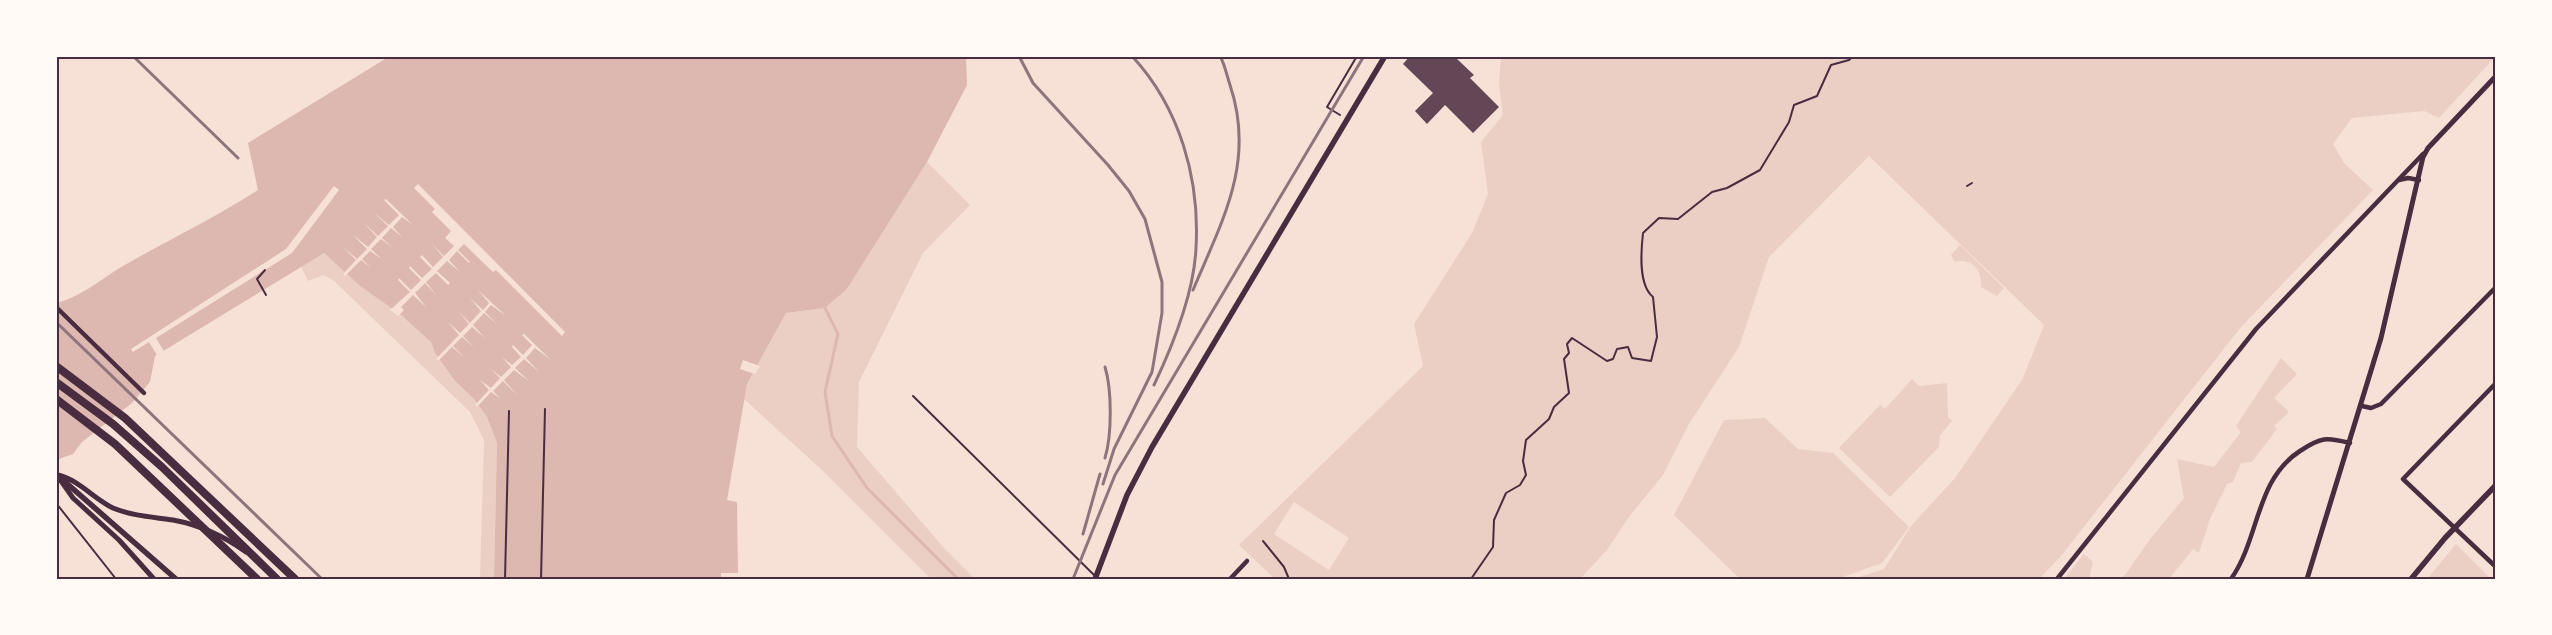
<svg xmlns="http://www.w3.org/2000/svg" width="2552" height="635" font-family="Raleway,sans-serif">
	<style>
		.green { fill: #ebcfc5; fill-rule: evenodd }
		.water { fill: #dcb8b0 }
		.pier { fill: #f7e1d7 }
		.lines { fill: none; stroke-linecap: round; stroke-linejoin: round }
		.stream { stroke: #dcb8b0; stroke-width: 3 }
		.building { fill: #644757 }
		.path { stroke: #4a2c40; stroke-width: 2 }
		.service { stroke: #4a2c40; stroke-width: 2 }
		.minor { stroke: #4a2c40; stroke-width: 4.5 }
		.tertiary { stroke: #4a2c40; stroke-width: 5 }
		.secondary { stroke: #4a2c40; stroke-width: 5.5 }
		.motorway { stroke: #4a2c40; stroke-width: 8 }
		.rail { stroke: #8f747c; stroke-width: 3 }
		.neatline { fill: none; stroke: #4a2c40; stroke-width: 2 }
	</style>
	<rect width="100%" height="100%" fill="#f7e1d7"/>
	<!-- green -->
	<g class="green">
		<path d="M1501,56H2496L2439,118L2424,111L2352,118L2333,144L2344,163L2373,190L2241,327L2061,556L2039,579H1853L1884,569L1911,526L1955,478L2022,380L2044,325L1869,156L1769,257L1739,347L1689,424L1663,475L1629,517L1607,550L1580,579H1275L1239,545L1423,366L1414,324L1472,233L1488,194L1481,142L1503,115L1499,84ZM1294,502L1349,538L1329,570L1274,534Z"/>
		<path d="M927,162L970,205L923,253L859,382L857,447L944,548L975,579H931L823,471L744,399L747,384L786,313L825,308L847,289Z"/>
		<path d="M1960,245L2004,288L1997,296L1981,287C1982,270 1972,257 1955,262L1951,255Z"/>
		<path d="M324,253L360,286L401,315L431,342L435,353L455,381L474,399L487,417L497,443L494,579H480L484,440L470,412L333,280L323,275L308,281L301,266Z"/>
		<path d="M2281,358L2297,374L2274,398L2289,412L2274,426L2277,429L2252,462L2241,463L2233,482L2227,484L2210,519L2199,553L2193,549L2169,579H2119L2125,575L2150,539L2184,498L2177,459L2214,467L2241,432L2236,426Z"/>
		<path d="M1912,379L1919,386L1947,383L1948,417L1952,421L1940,435L1939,447L1890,497L1839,448L1880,405L1885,409Z"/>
		<path d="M1765,418L1798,449L1833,453L1909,527L1882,563L1837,579H1740L1674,515L1724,420Z"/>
		<path d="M2456,544L2491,579H2427Z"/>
		<path d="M2084,554L2093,562L2089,579H2064Z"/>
	</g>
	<!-- water -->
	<path class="water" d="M390,56H966L967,85L927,162L847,289L825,308L786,313L747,384L727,500L737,502L738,573H721V579H494L497,443L487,417L474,399L455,381L435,353L431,342L401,315L360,286L324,253L155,356L150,382L132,403L82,442L73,454L56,460V303C81,297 101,279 123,266C168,240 215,218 258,190L248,143Z"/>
	<!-- pier -->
	<g class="pier">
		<path d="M418,184L565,332L562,336L496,270L493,272L464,244L458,250L470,262L469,263L457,251L449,260L460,272L447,261L437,271L450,283L448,285L436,273L426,282L437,296L425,283L415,293L426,307L413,295L401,307L404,310L398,316L390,310L410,292L398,280L399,278L411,290L421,280L409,268L410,266L422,278L432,269L420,257L422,255L433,267L443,257L432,244L444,256L454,246L445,238L451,231L432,212L435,209L414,188Z"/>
		<path d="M334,186L339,190L292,253L156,338L165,353L158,357L149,342L133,352L131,349L286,249Z"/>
		<path d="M386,199L413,225L402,217L393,227L402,237L391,228L382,238L392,247L381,239L371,249L382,259L370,251L362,259L371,268L361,260L345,276L343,274L356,260L342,246L357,259L367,249L352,234L368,247L377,237L363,222L378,236L388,226L373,212L389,225L399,215L384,200Z"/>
		<path d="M478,290L506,316L491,305L485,312L498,325L484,313L473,325L485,338L472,327L463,336L475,348L462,337L453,346L465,358L452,347L438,361L436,359L459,335L448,322L460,333L469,324L458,311L470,323L481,311L470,298L483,310L489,303Z"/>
		<path d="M524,334L551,360L535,348L526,358L539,372L524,359L515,368L530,382L514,370L504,380L517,395L503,381L493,391L501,399L491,392L477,407L475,405L489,390L480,380L491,388L500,378L491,369L501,377L511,367L502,357L512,365L521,357L512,347L513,345L523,355L532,345L522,335Z"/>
		<path d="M743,360L760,366L755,374L740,369Z"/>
	</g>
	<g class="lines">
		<!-- stream -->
		<path class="stream" d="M825,308L838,334L825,392L832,436L867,488L958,579"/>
	</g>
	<!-- building -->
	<path class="building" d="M1410,56H1458L1456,58L1474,75L1470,78L1499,107L1473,133L1445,105L1427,124L1415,111L1433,93L1403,64Z"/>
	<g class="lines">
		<!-- path -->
		<g class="path">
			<path d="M1340,115L1327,107L1357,56"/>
			<path d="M1967,186L1972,183"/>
			<path d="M265,270L257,279L266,295"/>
			<path d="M56,503L116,579"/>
			<path d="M1263,541L1284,567L1289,579"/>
			<path d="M505,579L509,411"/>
			<path d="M541,579L545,409"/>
			<path d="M1471,579L1493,547L1494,520L1506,493L1520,485L1526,475L1523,461L1526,440L1549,419L1554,407L1569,393L1564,359L1569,353L1567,344L1572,338L1607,361L1613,359L1617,349L1628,347L1632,358L1651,361L1657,337L1653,297C1638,285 1641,251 1643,233L1659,218L1678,219L1712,192L1727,188L1760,170L1789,122L1794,105L1817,96L1831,65L1849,60L1853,56"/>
		</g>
		<!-- service -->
		<path class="service" d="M913,396L1094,575"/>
		<!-- minor -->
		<g class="minor">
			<path d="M2399,180L2408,178L2419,180"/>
			<path d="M56,307L144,393"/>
			<path d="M2496,383L2403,479L2496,567"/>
			<path d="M2362,406L2371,408L2381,404L2496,287"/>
			<path d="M1230,579L1247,561"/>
			<path d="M2057,579L2256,329L2423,154"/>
			<path d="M2231,579C2260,538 2255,480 2300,451C2321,437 2326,437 2350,443"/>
		</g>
		<!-- tertiary -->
		<g class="tertiary">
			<path d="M58,475C79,480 94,499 113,508C132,516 153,517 173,520C200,525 224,536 246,552"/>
			<path d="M59,478L73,498L119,540L154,579"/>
			<path d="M2307,579L2381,338L2423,157L2428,148L2496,76"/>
		</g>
		<!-- secondary -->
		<g class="secondary">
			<path d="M56,474L176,579"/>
			<path d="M1095,579L1127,495L1152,447L1385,56"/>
			<path d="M2411,579L2445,538L2496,485"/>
		</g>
		<!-- motorway -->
		<g class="motorway">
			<path d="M56,366L125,418L295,579"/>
			<path d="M56,382L113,424L162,467L277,579"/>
			<path d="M56,399L115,444L257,579"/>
		</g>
		<!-- rail -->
		<g class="rail">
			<path d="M133,56L238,158"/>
			<path d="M1019,56L1033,83L1108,165L1129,191L1145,219L1162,282V313L1152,372L1114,449L1103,484"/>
			<path d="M1132,56C1180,108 1200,179 1196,248C1194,294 1173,345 1154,385"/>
			<path d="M1193,290C1222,221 1256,162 1230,85C1227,76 1225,65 1220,56"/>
			<path d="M56,322L322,579"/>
			<path d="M1105,367C1112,390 1112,435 1105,458"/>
			<path d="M1083,534L1100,474"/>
			<path d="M1073,579L1115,475L1364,56"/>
		</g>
	</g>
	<!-- border -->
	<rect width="2552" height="635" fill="none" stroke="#fffaf5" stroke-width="115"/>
	<rect x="58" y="58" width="2436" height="520" class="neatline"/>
</svg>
